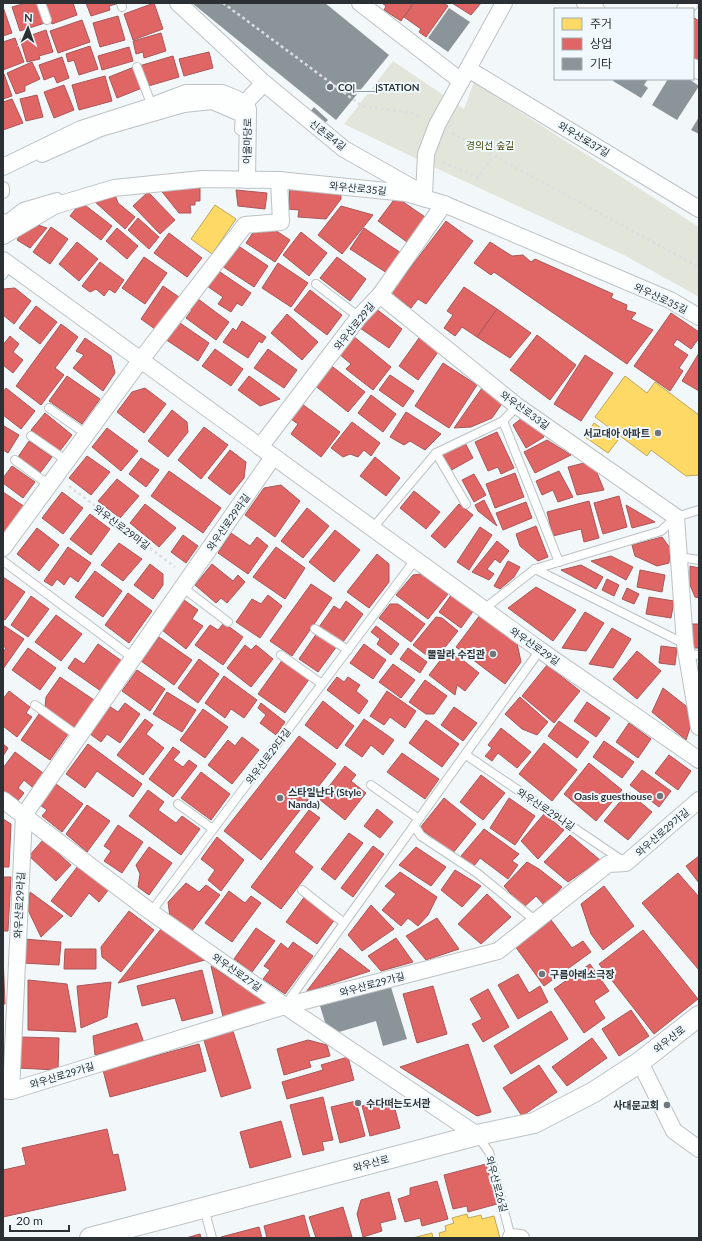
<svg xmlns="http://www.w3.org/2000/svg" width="702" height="1241" font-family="Lato,'Noto Sans KR',sans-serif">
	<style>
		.green { fill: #e2e5d9 }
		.homes { fill: #ffd966; stroke: #bfa657 }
		.shops { fill: #e06666; stroke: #a95657 }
		.building { fill: #8b9499 }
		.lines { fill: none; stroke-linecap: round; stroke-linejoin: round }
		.service-casing { stroke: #bcc2c4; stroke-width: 10 }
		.pedestrian-casing { stroke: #bcc2c4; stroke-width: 14 }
		.minor-casing { stroke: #bcc2c4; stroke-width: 18 }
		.tertiary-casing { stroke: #bcc2c4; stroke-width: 22 }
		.path { stroke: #dddedf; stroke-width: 2.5; stroke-dasharray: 3 3; stroke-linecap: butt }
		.service { stroke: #fdfefe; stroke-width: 8 }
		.pedestrian { stroke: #fdfefe; stroke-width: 12 }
		.minor { stroke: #fdfefe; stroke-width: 16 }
		.tertiary { stroke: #fdfefe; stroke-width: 20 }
		.poi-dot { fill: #707679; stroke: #eff9fe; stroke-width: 1.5 }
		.labels { text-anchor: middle; stroke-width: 4; stroke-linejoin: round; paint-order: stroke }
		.poi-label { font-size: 10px; font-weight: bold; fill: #2a3034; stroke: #eff9fe; text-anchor: start }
		.street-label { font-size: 10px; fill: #2a3034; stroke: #eff9fe }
		.park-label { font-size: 10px; fill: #4e4d0e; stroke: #eff9fe }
	</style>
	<rect width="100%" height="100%" fill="#f2f8fa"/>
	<!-- green -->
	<path class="green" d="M393,61L464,109L474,82L699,227V297L624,255L440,170L344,124Z"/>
	<!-- homes -->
	<g class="homes">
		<path d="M215,205L236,219L212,254L191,239Z"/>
		<path d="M625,376L647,393L655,382L699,415V475L686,476L651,450L647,456L595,417Z"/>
		<path d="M594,423L618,440L608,453L585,437Z"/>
		<path d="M467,1214L468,1218L481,1215L482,1219L494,1216L500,1238H440L439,1233L446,1231L445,1226L454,1223L452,1218Z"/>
		<path d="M432,1233L433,1238H413Z"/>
	</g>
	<!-- shops -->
	<g class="shops">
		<path d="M26,3H38L45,23L20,31L12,7Z"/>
		<path d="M45,3H73L77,15L52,24Z"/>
		<path d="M86,3H116V4L109,6L110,10L91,16Z"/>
		<path d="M154,3L163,29L133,40L124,14Z"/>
		<path d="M382,3H413L401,21L384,10L386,6Z"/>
		<path d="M414,3H443L448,6L426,37L419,32L421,29L404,17Z"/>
		<path d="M452,3H481L471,15Z"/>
		<path d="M3,7L12,33L3,36Z"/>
		<path d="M118,16L125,40L100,47L93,23Z"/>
		<path d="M693,17L699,21V61L696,65L693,63Z"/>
		<path d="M82,20L90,42L58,53L50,31Z"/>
		<path d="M46,30L53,52L39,56L40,59L27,62L20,39Z"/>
		<path d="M161,33L166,51L144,58L143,52L136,54L133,41Z"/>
		<path d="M15,38L24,62L3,70V42Z"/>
		<path d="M90,46L98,69L79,75L74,60L68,62L66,54Z"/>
		<path d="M129,47L133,61L102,70L98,56Z"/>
		<path d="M209,52L213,68L184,76L179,59Z"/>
		<path d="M173,56L179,77L145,87L139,66Z"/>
		<path d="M62,57L69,78L57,83L54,76L44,80L39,65Z"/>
		<path d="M32,62L40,79L25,86V91L16,94L7,73Z"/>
		<path d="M134,67L142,88L117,98L109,77Z"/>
		<path d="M4,74L12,96L3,99V75Z"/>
		<path d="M105,76L112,101L79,110L72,85Z"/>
		<path d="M64,85L74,110L54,118L44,92Z"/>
		<path d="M37,95L43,117L26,121L20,99Z"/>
		<path d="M12,99L23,123L3,130V102Z"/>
		<path d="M200,187V201H195V205H190L191,213H179L159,188Z"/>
		<path d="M290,188L341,193V199L326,219L298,217L299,210L288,209Z"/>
		<path d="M236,190L267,193L265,209L238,206Z"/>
		<path d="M148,192L175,220L160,234L133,206Z"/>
		<path d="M115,195L118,203L135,217L125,229L94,201Z"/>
		<path d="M396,197L425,217L407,242L378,221Z"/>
		<path d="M81,202L112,226L101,240L70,216Z"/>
		<path d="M341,206L373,215L342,254L318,235Z"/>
		<path d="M138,218L159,237L149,249L128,230Z"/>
		<path d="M446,221L473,241L426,304L418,299L411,308L391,293Z"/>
		<path d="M29,222L47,228L30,248L17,240Z"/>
		<path d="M269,226L290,240L275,262L246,243L256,228L264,233Z"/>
		<path d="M51,227L68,239L50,264L33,252Z"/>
		<path d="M117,228L138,246L127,259L106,241Z"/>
		<path d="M364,228L401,253L387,273L350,249Z"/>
		<path d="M301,232L327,253L309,276L283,255Z"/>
		<path d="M169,233L202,258L187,277L154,253Z"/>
		<path d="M77,242L98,259L79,281L59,264Z"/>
		<path d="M490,242L512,256L523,255L531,262L535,259L613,294L611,298L627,305L626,310L636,313L631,319L653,330L627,364L494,272L491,275L474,263Z"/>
		<path d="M234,243L268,266L254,287L219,264Z"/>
		<path d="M144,257L167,273L145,304L122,288Z"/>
		<path d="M337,257L366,279L350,301L320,278Z"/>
		<path d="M100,262L124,280L115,293L109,289L104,296L96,289L90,292L82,286Z"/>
		<path d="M278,263L308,283L291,307L262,288Z"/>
		<path d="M217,270L251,293L242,306L237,303L231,312L218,304L223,297L207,286Z"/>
		<path d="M163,286L182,299L159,332L141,319Z"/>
		<path d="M464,287L497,309L477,337L462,327L455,336L444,328L453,315L447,311Z"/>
		<path d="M15,288L31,301L14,324L3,315V289Z"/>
		<path d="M310,290L342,315L327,335L294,310Z"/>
		<path d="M194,296L229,322L216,340L186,318L192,310L187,307Z"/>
		<path d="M36,306L57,322L40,344L19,328Z"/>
		<path d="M375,308L402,329L389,348L360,328Z"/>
		<path d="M497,309L531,333L510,358L477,337Z"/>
		<path d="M671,313L699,332V338L691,349L677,339L673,345L688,355L679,368L683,371L670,391L634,366Z"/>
		<path d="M287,314L318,342L302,360L271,333Z"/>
		<path d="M177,321L209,343L198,361L165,339Z"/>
		<path d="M242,321L266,337L262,343L259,341L248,358L223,342L233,328L236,331Z"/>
		<path d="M61,324L78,337L55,368L64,375L41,405L16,386Z"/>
		<path d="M537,335L576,365L550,400L510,370Z"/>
		<path d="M10,336L19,344L13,352L23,360L13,373L3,365V345Z"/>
		<path d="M353,336L391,367L373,390L346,369L351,364L339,354Z"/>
		<path d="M85,338L111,356L115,373L103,391L73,368L84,355L76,351Z"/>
		<path d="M419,338L438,352L418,380L399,366Z"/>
		<path d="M215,349L243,369L231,386L202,366Z"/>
		<path d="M268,349L297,370L284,388L254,368Z"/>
		<path d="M699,353V391L682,381Z"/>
		<path d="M585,355L613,373L581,421L554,404Z"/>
		<path d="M443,363L477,385L449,428L415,406Z"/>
		<path d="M329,364L365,392L348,412L313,384Z"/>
		<path d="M390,375L414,391L403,407L379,390Z"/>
		<path d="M67,376L100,399L82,424L49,401Z"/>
		<path d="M249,376L280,399L260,406L238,390Z"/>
		<path d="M6,388L35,411L21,429L3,415V392Z"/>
		<path d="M145,388L166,404L144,433L117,412L132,392Z"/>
		<path d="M482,388L503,402L492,418L471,427L454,428Z"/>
		<path d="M371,395L396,414L383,432L358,413Z"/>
		<path d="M302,404L340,432L321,457L291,434L298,424L291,419Z"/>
		<path d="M172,410L187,422L188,432L168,457L148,441Z"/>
		<path d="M406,412L441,434L425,450L410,441L404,445L390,437Z"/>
		<path d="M45,413L72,435L59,452L31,430Z"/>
		<path d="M522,418L539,429L544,437L526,448L513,425Z"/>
		<path d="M352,422L380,443L371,456L364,450L358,457L350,454L343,457L331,448Z"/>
		<path d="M4,426L19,435L8,453L3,450Z"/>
		<path d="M204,427L228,445L201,479L178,460Z"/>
		<path d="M107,428L138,451L121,471L92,447Z"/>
		<path d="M497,432L514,468L501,474L498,467L488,471L475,442Z"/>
		<path d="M547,440L571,455L535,473L524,452Z"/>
		<path d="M29,441L52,457L40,473L18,457Z"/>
		<path d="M464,441L473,458L448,472L438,455Z"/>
		<path d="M230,450L246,462L244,478L230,495L208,478Z"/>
		<path d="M87,456L110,472L91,495L69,478Z"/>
		<path d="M375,457L400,478L386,496L360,476Z"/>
		<path d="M141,458L159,470L146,487L129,474Z"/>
		<path d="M584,463L595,468L604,490L577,495L568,467Z"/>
		<path d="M12,466L35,482L23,498L3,483V478Z"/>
		<path d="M169,471L221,508L203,533L151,496Z"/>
		<path d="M559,471L573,497L558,502L553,490L542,495L536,481Z"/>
		<path d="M515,473L524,497L495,508L486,484Z"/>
		<path d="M474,474L486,495L474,502L462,480Z"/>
		<path d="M117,479L139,496L120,518L98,501Z"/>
		<path d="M281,485L300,501L275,537L245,515L264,488Z"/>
		<path d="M414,491L440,512L426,529L400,508Z"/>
		<path d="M3,492L25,507L7,534L3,531Z"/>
		<path d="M62,492L83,508L63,534L42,518Z"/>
		<path d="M619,496L627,527L603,534L594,503Z"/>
		<path d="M484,500L497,526L478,511L475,505Z"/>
		<path d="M589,501L599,538L584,542L581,529L553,536L547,512Z"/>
		<path d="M526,502L532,518L503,530L496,513Z"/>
		<path d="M145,504L176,528L159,547L130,523Z"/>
		<path d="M459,504L473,515L445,548L431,536Z"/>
		<path d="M626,505L655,522L632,528Z"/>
		<path d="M307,508L329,526L303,558L281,541Z"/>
		<path d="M90,514L110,529L91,555L70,539Z"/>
		<path d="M536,526L548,557L538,561L520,546L516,534Z"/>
		<path d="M480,527L492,535L469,570L457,562Z"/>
		<path d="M37,528L59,545L39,571L17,554Z"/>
		<path d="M335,530L360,550L334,582L309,562Z"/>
		<path d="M231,533L250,546L257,537L268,546L248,574L218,553Z"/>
		<path d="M183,535L198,546L186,563L171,552Z"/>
		<path d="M662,537L670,548L669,563L657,566L635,556L632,545Z"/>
		<path d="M497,541L509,551L500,563L495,559L487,569L494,574L489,580L472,572Z"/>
		<path d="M119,543L142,559L123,581L101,565Z"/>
		<path d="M68,547L91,563L78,582L70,576L64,585L57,579L52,586L44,581Z"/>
		<path d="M276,547L305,568L285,599L253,577Z"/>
		<path d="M377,554L389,564V582L369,608L347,592Z"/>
		<path d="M611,556L633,567L626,580L591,561Z"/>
		<path d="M508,561L520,567L514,577L500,589L494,586Z"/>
		<path d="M150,564L163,574V585L153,599L134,585Z"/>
		<path d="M212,564L233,581L238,575L245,582L227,603L221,598L216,603L195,585Z"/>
		<path d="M581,565L603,577L596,589L561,570Z"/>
		<path d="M690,566L699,568V598L695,597L690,585Z"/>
		<path d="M640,570L665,575L662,592L637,587Z"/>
		<path d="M95,571L122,591L103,617L75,597Z"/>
		<path d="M421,574L448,594L428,619L396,595L413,575Z"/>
		<path d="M3,577L25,592L5,620L3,619Z"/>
		<path d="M607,579L619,585L614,596L602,590Z"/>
		<path d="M311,584L332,598L292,656L270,641Z"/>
		<path d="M536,587L576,610L553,641L508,608Z"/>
		<path d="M627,588L639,594L634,604L622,599Z"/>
		<path d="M128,593L152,611L129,643L105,625Z"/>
		<path d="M452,594L474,610L461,628L439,612Z"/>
		<path d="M268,595L282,606L260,638L236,622L252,599L261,604Z"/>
		<path d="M31,596L49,609L28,637L11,625Z"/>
		<path d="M649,597L674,601L671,618L646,614Z"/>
		<path d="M184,600L198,610L192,619L203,626L186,649L162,630Z"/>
		<path d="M346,601L363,614L343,642L319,627L334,606L340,610Z"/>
		<path d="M390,604H398L425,624L411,642L379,618Z"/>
		<path d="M585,612L604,623L586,651L562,648Z"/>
		<path d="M56,615L82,634L61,661L35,642Z"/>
		<path d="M480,615L517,643L521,662L505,684L456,647Z"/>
		<path d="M436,617L442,618L458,631L434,661L413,645Z"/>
		<path d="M224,623L243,637L223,665L195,645L210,625L218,630Z"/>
		<path d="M690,624H699V648H694Z"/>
		<path d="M3,625L24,639L3,669V652L6,648L3,646Z"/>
		<path d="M376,626L399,644L391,655L377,644L380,639L371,632Z"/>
		<path d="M612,628L631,639L613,668L589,664Z"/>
		<path d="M317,633L337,646L318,672L299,659Z"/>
		<path d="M159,637L192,660L174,685L141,661Z"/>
		<path d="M98,644L122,661L101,691L68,668L75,658L84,664Z"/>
		<path d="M364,644L386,660L373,679L350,663Z"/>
		<path d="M245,645L251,650L256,645L273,659L251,687L227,668Z"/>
		<path d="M661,646L677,648L675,665L659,663Z"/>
		<path d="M28,648L56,668L40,690L12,670Z"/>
		<path d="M408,648L427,662L420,673L400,659Z"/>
		<path d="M449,649L479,673L465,691L457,685L455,695L429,675Z"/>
		<path d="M637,651L661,671L637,699L613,679Z"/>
		<path d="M199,659L219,674L198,703L178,688Z"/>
		<path d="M283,659L310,678L285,713L258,694Z"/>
		<path d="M393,664L415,680L401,698L379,682Z"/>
		<path d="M547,665L580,691L554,723L522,696Z"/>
		<path d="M137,670L165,689L150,711L122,691Z"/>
		<path d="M224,676L257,700L244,718L231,709L225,718L205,703Z"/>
		<path d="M60,677L94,700L74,728L45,707L46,697Z"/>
		<path d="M337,677L344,682L348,677L360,685L356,691L368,701L359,714L327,690Z"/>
		<path d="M425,680L447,696L434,714H426L409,702Z"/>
		<path d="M663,688L686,706L691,725L686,740L652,712Z"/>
		<path d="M9,691L30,707L26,713L32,717L17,737L3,726V699Z"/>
		<path d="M387,691L416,711L405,728L390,717L384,725L370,716Z"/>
		<path d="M167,692L196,710L182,732L153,714Z"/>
		<path d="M520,697L548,722L537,735L522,729L505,714Z"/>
		<path d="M323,701L354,726L337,749L305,725Z"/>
		<path d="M587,702L610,718L596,737L574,721Z"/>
		<path d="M125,703L140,714L120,743L107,734L101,742L90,734L109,706L118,712Z"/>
		<path d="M261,703L285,722L276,735L260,723L266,715L258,708Z"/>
		<path d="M454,707L477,723L463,741L441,725Z"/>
		<path d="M203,709L228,727L205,758L180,740Z"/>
		<path d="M39,714L68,734L50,760L21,740Z"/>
		<path d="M145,719L153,725L146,734L164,748L143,775L117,755Z"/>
		<path d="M364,719L394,740L383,755L371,745L362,757L345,745Z"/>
		<path d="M426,720L459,744L442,767L409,743Z"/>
		<path d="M559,721L589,742L577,758L548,736Z"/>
		<path d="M629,723L651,739L638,758L616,742Z"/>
		<path d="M501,728L531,752L517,768L498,753L492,761L485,756L492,748L488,745Z"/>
		<path d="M299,736L336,764L261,860L224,831Z"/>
		<path d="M242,737L259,750L232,784L208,765L228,740L235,746Z"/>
		<path d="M604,741L634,762L622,778L593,757Z"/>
		<path d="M544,743L577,770L552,801L519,774Z"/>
		<path d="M3,744L8,748L3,756Z"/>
		<path d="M88,744L142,784L133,797L97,771L85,788L66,774Z"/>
		<path d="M173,747L180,752L173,760L183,767L189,760L197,766L173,797L149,779Z"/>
		<path d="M15,752L43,773L32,787L24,780L18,788L24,793L17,802L3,792V768Z"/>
		<path d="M402,753L439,779L425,799L387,772Z"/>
		<path d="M669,755L691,771L678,790L655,773Z"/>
		<path d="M589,763L622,790L596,821L564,794Z"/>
		<path d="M345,766L356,775L351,781L366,793L345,820L319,799Z"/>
		<path d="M642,770L671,791L659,807L630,785Z"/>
		<path d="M201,772L230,794L211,820L181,798Z"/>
		<path d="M481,775L505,793L483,820L460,802Z"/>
		<path d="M56,784L83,804L62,832L42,816L47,810L40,805Z"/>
		<path d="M148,790L164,802L158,810L176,823L182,816L200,829L181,855L129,816Z"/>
		<path d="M628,792L652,812L628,840L604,821Z"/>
		<path d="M444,798L476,824L453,853L420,828Z"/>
		<path d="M509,798L535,816L515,845L490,828Z"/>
		<path d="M87,805L110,821L87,852L66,834Z"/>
		<path d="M377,809L393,822L380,838L364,826Z"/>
		<path d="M309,810L320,818L294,852L313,867L281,909L251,887Z"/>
		<path d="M544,814L564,830L538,859L521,841Z"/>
		<path d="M3,819L11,824L9,867H3Z"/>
		<path d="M118,825L143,842L122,873L104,861L111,851L104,846Z"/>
		<path d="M484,829L519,854L512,861L518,865L508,879L480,858L474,866L461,856Z"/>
		<path d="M349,833L363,843L335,880L321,869Z"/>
		<path d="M570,835L600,860L568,882L544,862Z"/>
		<path d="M217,837L244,860L221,891L208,880L215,870L201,859Z"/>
		<path d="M43,840L71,865L56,881L29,856Z"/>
		<path d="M373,846L384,854L353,897L341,888Z"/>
		<path d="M149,847L172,863L149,895L138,887L140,874L136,865Z"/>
		<path d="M416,847L446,867L431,886L399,865Z"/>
		<path d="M699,856V883L686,866Z"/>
		<path d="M527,862L539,869L562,887L545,906L536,896L523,908L504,886Z"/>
		<path d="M78,866L109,889L99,902L89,893L71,917L51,901Z"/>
		<path d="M455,870L481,886L462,907L441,890Z"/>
		<path d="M400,872L437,897L428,915L418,926L408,918L401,926L382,910L396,894L385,886Z"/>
		<path d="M678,873L699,897V970L642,903Z"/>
		<path d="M3,877H11L8,931H3Z"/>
		<path d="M186,883L199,892L206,885L220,895L191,932L170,917L168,902Z"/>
		<path d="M604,886L634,926L603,950L591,934L581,904Z"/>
		<path d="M229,891L245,903L251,896L261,903L232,942L205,923Z"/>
		<path d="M30,892L63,916L41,937L28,910Z"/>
		<path d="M487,894L511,917L481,944L458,924Z"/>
		<path d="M305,896L335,919L317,944L286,922Z"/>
		<path d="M371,905L394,929L362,951L348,935Z"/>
		<path d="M129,911L154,930L121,972L102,957L101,947Z"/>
		<path d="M437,918L459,949L426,960L406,936Z"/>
		<path d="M551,920L572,948L583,941L591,952L544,986L515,946Z"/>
		<path d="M256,928L275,941L252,972L234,959Z"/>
		<path d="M161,929L205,960L118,983Z"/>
		<path d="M643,930L698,999L654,1034L599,964Z"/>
		<path d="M396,938L413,962L381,971L368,956Z"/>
		<path d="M24,939L61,942L59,965L23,963Z"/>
		<path d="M293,942L313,956L285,994L263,979L270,970L264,966L281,943L288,949Z"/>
		<path d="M340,948L370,971L306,992Z"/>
		<path d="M65,949H96V969H64Z"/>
		<path d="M3,955L5,1004H3Z"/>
		<path d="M590,964L609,991L594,1001L605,1018L584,1033L554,989Z"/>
		<path d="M211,966L270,1004L223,1017Z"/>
		<path d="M202,970L213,1013L182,1021L175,998L142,1006L137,986Z"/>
		<path d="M518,974L529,993L540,986L548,1002L518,1019L498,985Z"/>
		<path d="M28,980L67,984L76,1032L28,1030Z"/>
		<path d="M111,982L107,1017L81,1028L77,986Z"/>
		<path d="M433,986L447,1034L417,1043L403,994Z"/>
		<path d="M488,989L509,1027L483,1042L472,1024L482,1019L470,999Z"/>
		<path d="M631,1010L649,1036L619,1056L602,1029Z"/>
		<path d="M551,1011L568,1039L511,1074L494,1046Z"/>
		<path d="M137,1023L144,1043L95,1055L93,1036Z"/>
		<path d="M232,1028L251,1088L221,1097L203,1037Z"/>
		<path d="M19,1037L59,1038L58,1070L17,1068Z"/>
		<path d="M592,1038L607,1058L567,1086L552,1067Z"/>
		<path d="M308,1040L327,1045L330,1056L309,1061L311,1067L284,1075L277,1049Z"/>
		<path d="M199,1044L206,1071L110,1097L103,1070Z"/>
		<path d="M468,1044L491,1112L477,1116L400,1067Z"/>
		<path d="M348,1057L354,1080L287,1099L282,1082L323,1070L321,1065Z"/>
		<path d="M539,1065L557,1092L522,1116L503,1088Z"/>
		<path d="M323,1097L333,1140L322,1142L324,1150L303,1155L290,1105Z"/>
		<path d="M392,1098L400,1128L370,1136L362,1106Z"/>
		<path d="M356,1101L365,1136L340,1143L331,1107Z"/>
		<path d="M281,1121L291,1157L250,1168L240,1132Z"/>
		<path d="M107,1129L113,1155L118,1154L126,1190L3,1217V1170L26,1165L22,1148Z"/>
		<path d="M486,1164L497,1204L468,1212L467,1206L453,1209L444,1175Z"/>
		<path d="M437,1181L448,1219L422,1226L420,1218L405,1222L398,1199L410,1195V1188Z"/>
		<path d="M389,1192L396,1219L380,1223L382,1231L363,1237L357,1214L361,1200Z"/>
		<path d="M343,1207L352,1237L316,1238L309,1217Z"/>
		<path d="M304,1215L310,1238H267L264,1226Z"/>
		<path d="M259,1227L262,1238H221V1237Z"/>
		<path d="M200,1234L201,1238H186Z"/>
	</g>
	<!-- building -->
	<g class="building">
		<path d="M192,3H325L389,55L336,120Z"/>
		<path d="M449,8L470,22L448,52L428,38Z"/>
		<path d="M614,79H648L644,85L648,88L641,98L613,81Z"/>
		<path d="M668,79H689L699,86L677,120L652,105Z"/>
		<path d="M314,107L328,120L323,125L309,113Z"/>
		<path d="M699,117V134L691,130Z"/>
		<path d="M390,984L407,1039L383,1046L376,1021L329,1035L320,1006Z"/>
	</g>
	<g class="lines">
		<!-- service casing -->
		<g class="service-casing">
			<g id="service">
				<path d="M41,3L47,20"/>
				<path d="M121,3L122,7"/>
				<path d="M137,67L152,106"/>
				<path d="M3,275L9,266"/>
				<path d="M316,284L359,317"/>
				<path d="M49,408L86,434"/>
				<path d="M503,421L559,562"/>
				<path d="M31,436L67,461"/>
				<path d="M436,453L466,504"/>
				<path d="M15,460L49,485"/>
				<path d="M372,529L436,453L503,421L517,406"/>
				<path d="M679,557L699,560"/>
				<path d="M3,561L133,658"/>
				<path d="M535,569L685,644"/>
				<path d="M182,587L228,622"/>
				<path d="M484,609L535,569L661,531L676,517L699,510"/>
				<path d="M315,629L348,650"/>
				<path d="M686,654L699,655"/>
				<path d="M281,655L322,684"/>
				<path d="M35,705L78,736"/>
				<path d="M466,755L623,861"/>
				<path d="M371,785L419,819"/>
				<path d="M178,804L213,829"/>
				<path d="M414,825L421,836L477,873L536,921"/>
				<path d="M302,890L344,923"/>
				<path d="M151,912L415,560"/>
				<path d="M286,1004L540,650"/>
				<path d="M477,1135L489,1152L511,1238"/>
				<path d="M204,1208L212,1238"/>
			</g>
		</g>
		<!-- pedestrian casing -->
		<g class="pedestrian-casing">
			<g id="pedestrian">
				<path d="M42,156L101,130L184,106L212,103L242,116L241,129"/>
				<path d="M3,188V192"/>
				<path d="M3,220L6,222L23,209L57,199"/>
			</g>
		</g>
		<!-- minor casing -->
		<g class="minor-casing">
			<g id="minor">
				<path d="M178,3L264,83L344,149L420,192"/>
				<path d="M360,3L461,81"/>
				<path d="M585,3L596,9"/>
				<path d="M685,9L690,3"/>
				<path d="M693,67L699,71"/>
				<path d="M468,69L699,209"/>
				<path d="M243,105L264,83"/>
				<path d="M3,167L81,129L152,106L186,93H222L237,99L248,109L247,180"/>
				<path d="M426,199L424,194L426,154L437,125L504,3"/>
				<path d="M3,236L54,206L114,188L202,179L279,180L406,193L444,204L670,300L699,317"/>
				<path d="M3,260L540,650L699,760"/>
				<path d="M380,295L517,406L676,517L685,644L699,727"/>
				<path d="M260,447L359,317L380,295L444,204"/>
				<path d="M3,548L140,361L245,225L281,222L279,180"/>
				<path d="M3,800L151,912L285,1006L477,1135"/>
				<path d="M640,1062L674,1131L699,1149"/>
				<path d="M3,1090L11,1091L285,1006L498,951L608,864L626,863L699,800"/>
				<path d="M11,1091L24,815L273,457"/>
				<path d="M511,1237L521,1238"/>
			</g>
		</g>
		<!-- tertiary casing -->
		<g class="tertiary-casing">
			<path id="tertiary" d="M90,1238L477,1135L534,1123L594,1092L640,1062L699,1016"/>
		</g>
		<!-- path -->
		<g class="path">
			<path d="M223,3L362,106L412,113L422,118"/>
			<path d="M452,133L699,267"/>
			<path d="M443,162L478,178L493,156"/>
			<path d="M69,486L175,567"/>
		</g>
		<!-- service -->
		<use href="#service" class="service"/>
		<!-- pedestrian -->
		<use href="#pedestrian" class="pedestrian"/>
		<!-- minor -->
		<use href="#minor" class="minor"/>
		<!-- tertiary -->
		<use href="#tertiary" class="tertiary"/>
	</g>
	<!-- markers -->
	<g class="poi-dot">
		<circle cx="330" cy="87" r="4"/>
		<circle cx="658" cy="433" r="4"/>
		<circle cx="493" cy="654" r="4"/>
		<circle cx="660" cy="796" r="4"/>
		<circle cx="280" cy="798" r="4"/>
		<circle cx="542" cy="974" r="4"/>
		<circle cx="358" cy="1103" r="4"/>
		<circle cx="667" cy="1105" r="4"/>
	</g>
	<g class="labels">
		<!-- poi labels -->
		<g class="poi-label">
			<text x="338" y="91">CO|＿＿|STATION</text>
			<text x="650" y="437" text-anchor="end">서교대아 아파트</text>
			<text x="485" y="658" text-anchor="end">뽈랄라 수집관</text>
			<text x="288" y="796">스타일난다 (Style<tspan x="288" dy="12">Nanda)</tspan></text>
			<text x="652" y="800" text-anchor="end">Oasis guesthouse</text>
			<text x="550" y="978">구름아래소극장</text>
			<text x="366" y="1107">수다떠는도서관</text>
			<text x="659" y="1109" text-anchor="end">사대문교회</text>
		</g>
		<!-- street labels -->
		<g class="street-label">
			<text transform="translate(328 135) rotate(38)" y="4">신촌로4길</text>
			<text transform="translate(584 139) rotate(31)" y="4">와우산로37길</text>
			<text transform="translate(247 141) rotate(-89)" y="4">어울마당로</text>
			<text transform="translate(358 188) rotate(6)" y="4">와우산로35길</text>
			<text transform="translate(661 298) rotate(25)" y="4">와우산로35길</text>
			<text transform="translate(354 326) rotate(-51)" y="4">와우산로29길</text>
			<text transform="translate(525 410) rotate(36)" y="4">와우산로33길</text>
			<text transform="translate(228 522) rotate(-55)" y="4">와우산로29라길</text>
			<text transform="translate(122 527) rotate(37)" y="4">와우산로29마길</text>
			<text transform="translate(535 646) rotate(35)" y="4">와우산로29길</text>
			<text transform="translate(268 756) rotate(-53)" y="4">와우산로29다길</text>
			<text transform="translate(546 809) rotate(34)" y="4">와우산로29나길</text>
			<text transform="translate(662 832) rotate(-41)" y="4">와우산로29가길</text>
			<text transform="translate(19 905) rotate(-87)" y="4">와우산로29라길</text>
			<text transform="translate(237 972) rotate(35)" y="4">와우산로27길</text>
			<text transform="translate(372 984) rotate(-15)" y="4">와우산로29가길</text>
			<text transform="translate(669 1039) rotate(-38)" y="4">와우산로</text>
			<text transform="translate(62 1075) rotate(-17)" y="4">와우산로29가길</text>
			<text transform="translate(371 1163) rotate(-15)" y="4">와우산로</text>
			<text transform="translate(497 1184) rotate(75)" y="4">와우산로26길</text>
		</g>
		<!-- park labels -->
		<g class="park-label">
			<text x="490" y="149">경의선 숲길</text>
		</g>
	</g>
	<!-- border -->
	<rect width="702" height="1241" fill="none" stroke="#2a3034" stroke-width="8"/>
	<!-- legend -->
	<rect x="554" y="8" width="140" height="72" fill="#eff9fe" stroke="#a0a9ad"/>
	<rect x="562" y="18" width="20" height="12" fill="#ffd966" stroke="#a0a9ad"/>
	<text x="590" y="28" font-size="12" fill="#2a3034">주거</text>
	<rect x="562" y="38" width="20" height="12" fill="#e06666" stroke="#a0a9ad"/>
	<text x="590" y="48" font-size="12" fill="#2a3034">상업</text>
	<rect x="562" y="58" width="20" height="12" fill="#8b9499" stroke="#a0a9ad"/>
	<text x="590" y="68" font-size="12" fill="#2a3034">기타</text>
	<!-- north arrow -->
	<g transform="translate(28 28) rotate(2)" stroke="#eff9fe" stroke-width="3" paint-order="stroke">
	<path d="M0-3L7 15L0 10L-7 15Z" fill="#2a3034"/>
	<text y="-6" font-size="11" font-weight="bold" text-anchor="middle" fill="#2a3034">N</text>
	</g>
	<!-- scale -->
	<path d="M10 1225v6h59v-6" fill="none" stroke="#2a3034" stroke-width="2"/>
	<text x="16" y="1225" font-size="12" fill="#2a3034" stroke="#eff9fe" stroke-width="3" paint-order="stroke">20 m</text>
</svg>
